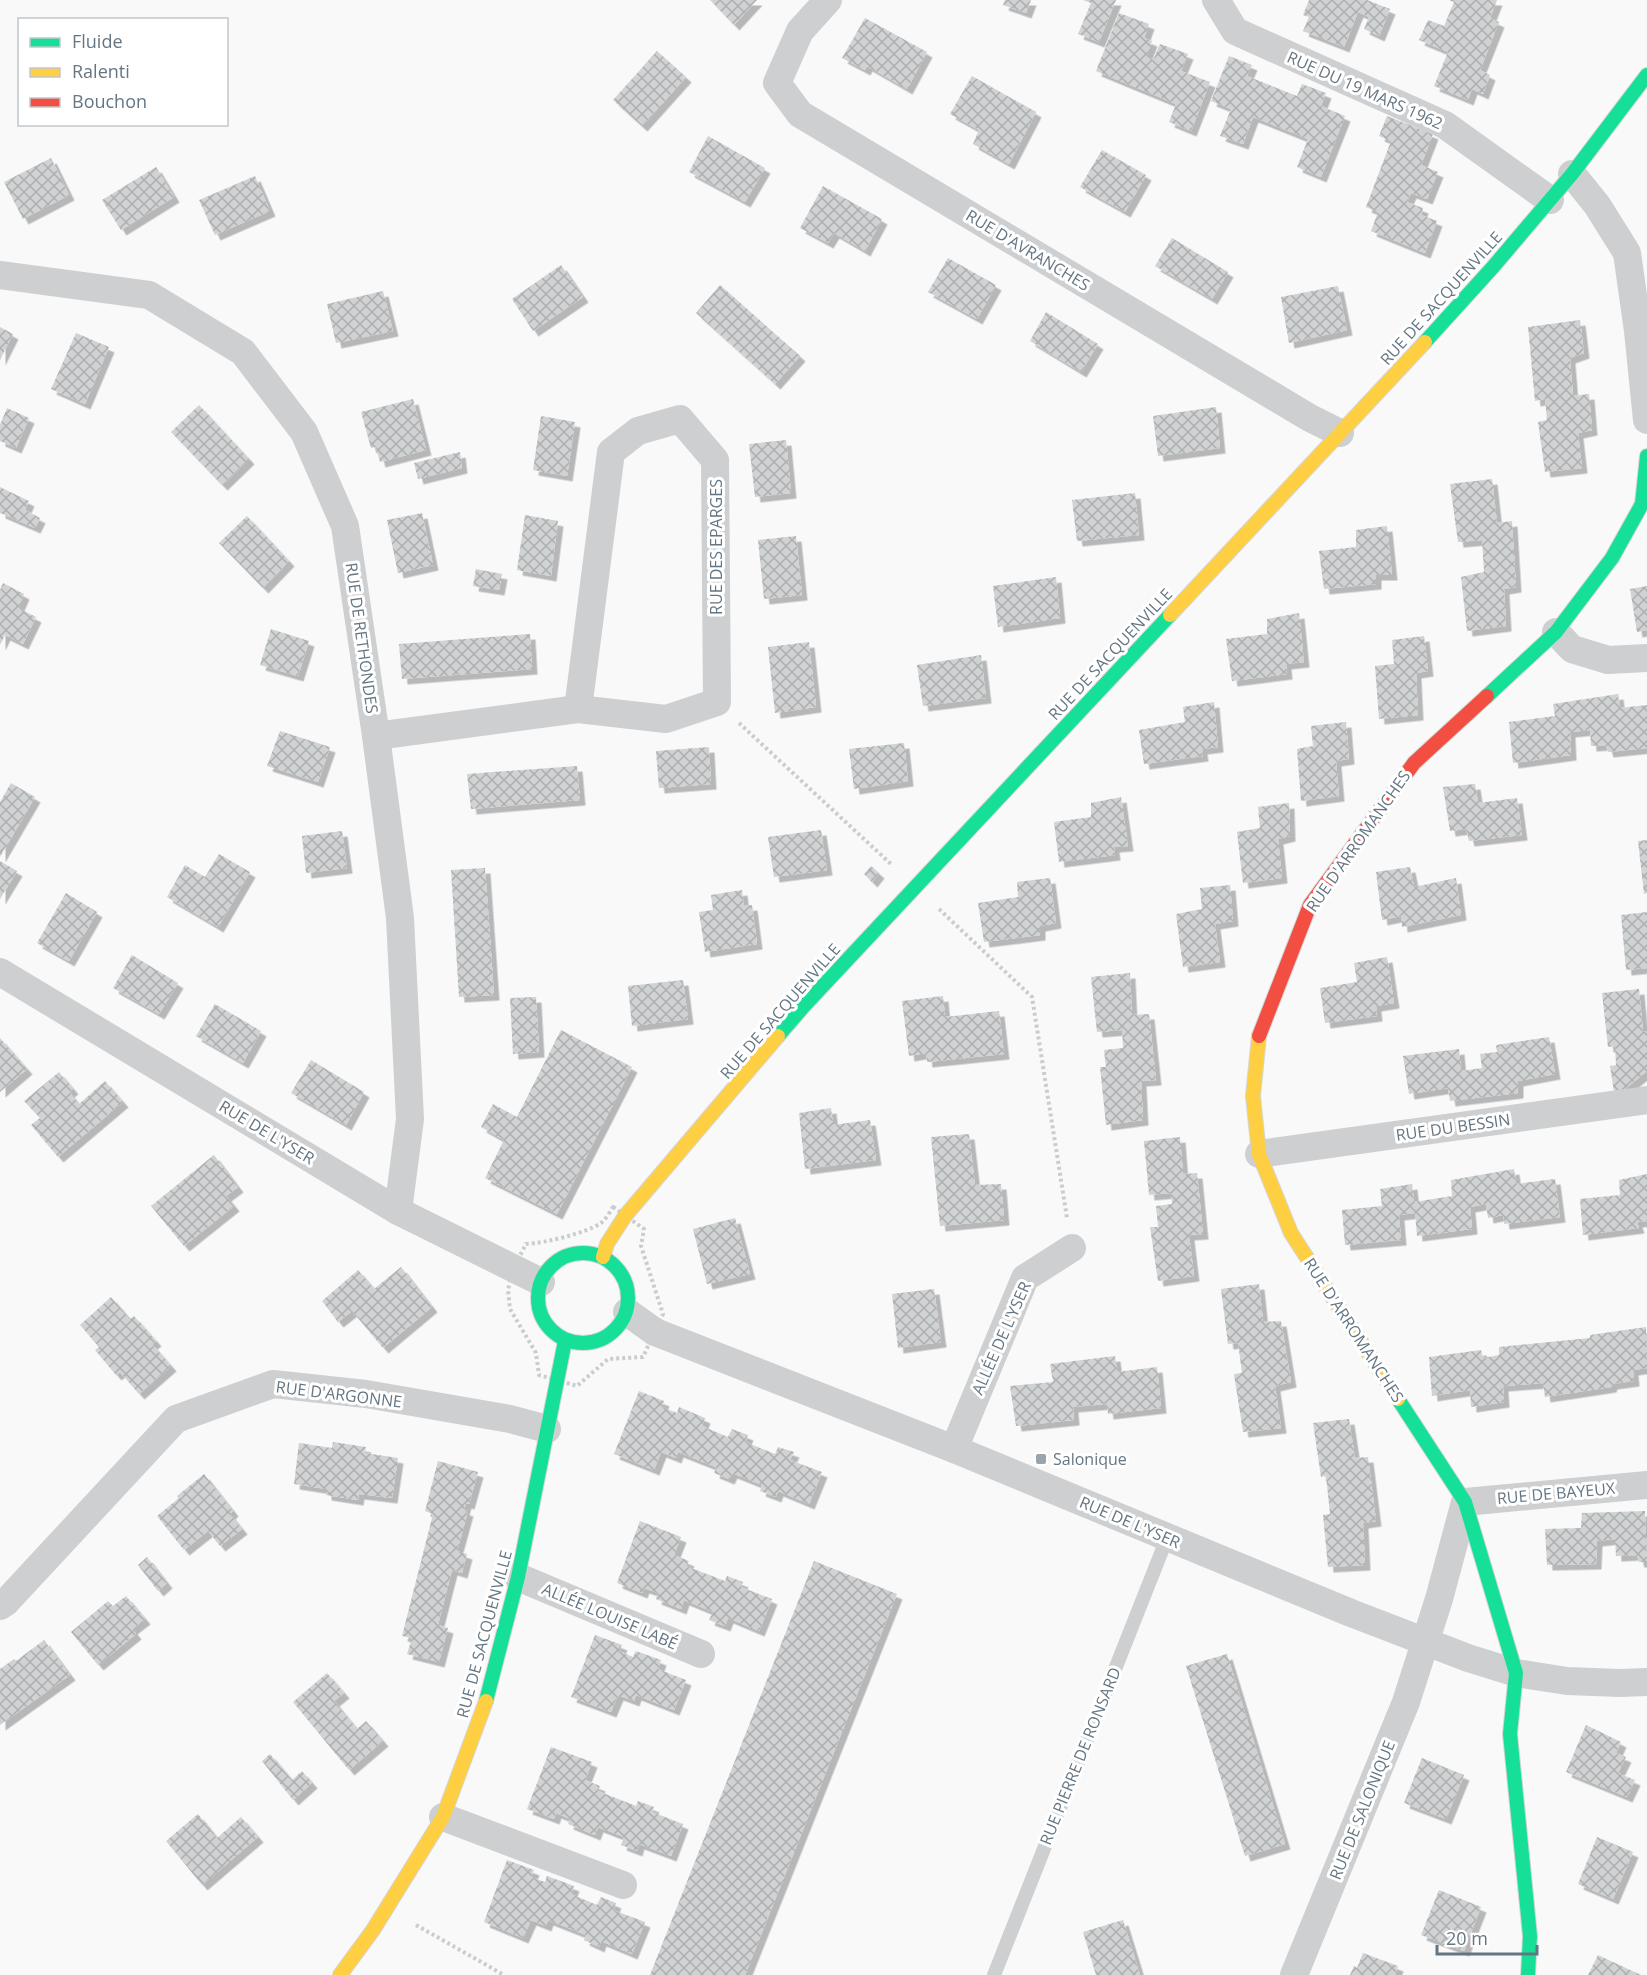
<svg xmlns="http://www.w3.org/2000/svg" width="1647" height="1975" font-family="'Open Sans',sans-serif">
	<style>
		.building { fill: url(#building-cross-hatch); filter: url(#shadow) }
		.lines { fill: none; stroke-linecap: round; stroke-linejoin: round }
		.fast-casing { stroke: #d5d6d7; stroke-width: 16 }
		.slow-casing { stroke: #d5d6d7; stroke-width: 16 }
		.jam-casing { stroke: #d5d6d7; stroke-width: 16 }
		.path { stroke: #cbcccd; stroke-width: 4; stroke-dasharray: 3 3; stroke-linecap: butt }
		.lane { stroke: #cecfd0; stroke-width: 14 }
		.street { stroke: #cecfd0; stroke-width: 28 }
		.fast { stroke: #16e098; stroke-width: 14 }
		.slow { stroke: #ffcf43; stroke-width: 14 }
		.jam { stroke: #f24e42; stroke-width: 14 }
		.poi-dot { fill: #99a4ac; stroke: #fff; stroke-width: 2 }
		.labels { text-anchor: middle; stroke-width: 6; stroke-linejoin: round; paint-order: stroke }
		.street-label { font-size: 16px; fill: #657683; stroke: #fff }
		.poi-label { font-size: 16px; fill: #657683; stroke: #fff; text-anchor: start }
	</style>
	<defs>
		<pattern id="building-cross-hatch" width="8" height="8" patternUnits="userSpaceOnUse" patternTransform="scale(1.5)"><rect width="8" height="8" fill="#d0d2d3"/><path d="M0 0l8 8M0 8l8-8" fill="none" stroke="#acafb1"/></pattern>
		<filter id="shadow"><feDropShadow dx="5.5" dy="5.5" stdDeviation="0" flood-color="#0004"/></filter>
	</defs>
	<rect width="100%" height="100%" fill="#f9f9f9"/>
	<!-- building -->
	<g class="building">
		<path d="M710,0H757L734,25Z"/>
		<path d="M1005,0H1031L1026,13L1003,5Z"/>
		<path d="M1083,0H1116L1099,42L1078,34L1091,3Z"/>
		<path d="M1309,0H1367L1390,9L1379,36L1364,29L1369,17L1358,12L1344,47L1303,31L1309,17L1303,15Z"/>
		<path d="M1449,0H1497L1490,18L1499,22L1480,70L1490,75L1483,94L1472,89L1468,100L1434,86L1448,52L1419,40L1428,20L1444,26L1454,2Z"/>
		<path d="M1119,13L1149,24L1144,38L1152,41L1146,57L1153,60L1160,44L1188,54L1181,71L1210,82L1191,131L1169,122L1176,104L1096,71Z"/>
		<path d="M865,18L927,52L907,89L867,66L865,70L842,58Z"/>
		<path d="M657,51L686,77L642,126L613,100Z"/>
		<path d="M1229,56L1252,65L1247,76L1297,96L1302,84L1326,93L1321,106L1345,116L1321,177L1297,167L1308,139L1253,117L1243,144L1220,136L1231,109L1211,101Z"/>
		<path d="M972,76L1036,112L1009,164L973,144L979,130L950,114Z"/>
		<path d="M1387,116L1433,134L1421,165L1438,172L1427,199L1411,193L1407,202L1423,208L1421,215L1437,221L1425,253L1371,231L1378,212L1366,207L1391,141L1379,136Z"/>
		<path d="M708,136L765,168L745,202L689,172Z"/>
		<path d="M1102,150L1146,175L1125,212L1080,187Z"/>
		<path d="M51,158L69,195L23,219L4,182Z"/>
		<path d="M156,167L174,197L121,230L102,200Z"/>
		<path d="M255,176L270,211L215,235L199,200Z"/>
		<path d="M823,186L882,219L865,251L834,233L828,243L800,228Z"/>
		<path d="M1172,238L1228,272L1212,299L1155,266Z"/>
		<path d="M948,258L996,285L977,319L928,292Z"/>
		<path d="M561,265L583,297L533,331L512,299Z"/>
		<path d="M720,285L800,356L775,384L696,313Z"/>
		<path d="M1338,286L1347,330L1289,343L1281,297Z"/>
		<path d="M383,291L393,331L336,343L327,304Z"/>
		<path d="M1046,312L1098,344L1081,372L1030,341Z"/>
		<path d="M1580,320L1584,353L1570,358L1573,396L1589,394L1592,430L1578,433L1582,468L1545,472L1538,422L1547,420L1545,399L1535,401L1528,327Z"/>
		<path d="M0,327L13,334L0,360Z"/>
		<path d="M76,333L109,347L85,404L51,389Z"/>
		<path d="M413,399L426,450L380,462L376,447L371,448L361,412Z"/>
		<path d="M199,405L249,459L222,485L171,432Z"/>
		<path d="M1216,407L1220,448L1158,456L1153,416Z"/>
		<path d="M7,408L29,418L16,448L0,441V425Z"/>
		<path d="M541,416L575,422L567,476L533,470Z"/>
		<path d="M786,440L791,493L755,497L749,444Z"/>
		<path d="M460,452L462,468L418,479L414,463Z"/>
		<path d="M1492,479L1497,523L1512,521L1516,587L1504,589L1506,626L1467,631L1461,577L1484,572L1482,540L1458,542L1450,484Z"/>
		<path d="M0,487L29,501L25,510L40,518L35,528L0,513Z"/>
		<path d="M1135,493L1139,535L1077,541L1072,500Z"/>
		<path d="M422,513L433,565L398,573L387,520Z"/>
		<path d="M525,515L558,521L551,576L517,570Z"/>
		<path d="M247,516L289,561L263,588L219,543Z"/>
		<path d="M1387,526L1392,575H1376V584L1324,589L1319,551L1356,547V530Z"/>
		<path d="M796,536L802,595L764,599L758,540Z"/>
		<path d="M476,569L502,574L499,590L473,586Z"/>
		<path d="M1056,577L1060,618L998,627L993,586Z"/>
		<path d="M3,583L24,594L18,608L36,617L23,644L5,635L0,645V590Z"/>
		<path d="M1647,586V630L1637,632L1630,589Z"/>
		<path d="M1299,613L1304,662L1286,664L1287,674L1232,681L1226,639L1267,634V619Z"/>
		<path d="M271,629L309,641L298,676L260,665Z"/>
		<path d="M530,634L532,669L402,679L399,644Z"/>
		<path d="M1424,636L1428,671L1416,673L1418,715L1379,719L1375,666L1394,664L1392,640Z"/>
		<path d="M809,642L816,707L775,713L768,647Z"/>
		<path d="M981,655L986,698L923,706L917,665Z"/>
		<path d="M1618,694L1620,708L1647,705V748L1608,752L1606,745L1591,746L1590,730L1570,732L1571,755L1513,763L1509,722L1555,716L1553,704Z"/>
		<path d="M1214,702L1218,747L1202,749L1203,756L1144,764L1139,730L1185,722L1183,707Z"/>
		<path d="M1346,722L1349,759L1336,761L1339,796L1301,801L1297,749L1313,746L1311,726Z"/>
		<path d="M280,731L330,747L318,782L267,766Z"/>
		<path d="M904,743L908,781L854,789L849,749Z"/>
		<path d="M709,747L711,784L659,788L656,751Z"/>
		<path d="M577,766L580,800L471,809L467,774Z"/>
		<path d="M11,783L35,797L0,857V802Z"/>
		<path d="M1475,784L1478,803L1517,798L1522,835L1469,841L1466,829L1450,831L1443,787Z"/>
		<path d="M1121,797L1128,846L1114,847L1115,855L1059,862L1054,822L1091,817V803Z"/>
		<path d="M1289,803L1290,836L1278,839L1282,878L1243,883L1237,832L1260,828L1258,807Z"/>
		<path d="M821,830L827,870L774,877L768,837Z"/>
		<path d="M342,831L347,868L306,873L302,836Z"/>
		<path d="M1647,840V893L1644,894L1638,841Z"/>
		<path d="M219,854L250,872L218,927L167,897L185,865L205,877Z"/>
		<path d="M0,861L17,871L0,899Z"/>
		<path d="M871,866L879,873L872,882L864,874Z"/>
		<path d="M1410,867L1414,887L1456,878L1461,915L1402,927L1401,916L1382,920L1376,872Z"/>
		<path d="M485,868L494,995L459,997L451,870Z"/>
		<path d="M1050,878L1056,923L1040,926V935L984,942L978,903L1018,897L1017,882Z"/>
		<path d="M1230,885L1233,921L1215,924L1220,962L1183,967L1176,914L1202,909L1200,888Z"/>
		<path d="M742,890L744,906L752,905L757,944L705,952L699,912L713,910L711,895Z"/>
		<path d="M66,893L97,912L69,961L37,943Z"/>
		<path d="M1647,912V968L1626,970L1621,915Z"/>
		<path d="M132,955L178,983L159,1014L113,988Z"/>
		<path d="M1387,957L1394,1003L1376,1006L1377,1016L1325,1023L1320,988L1357,982L1354,963Z"/>
		<path d="M1130,973L1132,1015L1149,1014L1156,1080L1141,1081L1143,1120L1106,1125L1100,1067H1106L1104,1050L1123,1048L1122,1030L1097,1032L1091,977Z"/>
		<path d="M683,980L688,1019L632,1026L628,986Z"/>
		<path d="M1639,989L1643,1032L1647,1031V1071L1625,1089L1614,1092L1610,1066L1616,1065L1615,1046L1608,1047L1602,993Z"/>
		<path d="M943,996L945,1017L999,1011L1004,1054L927,1062L926,1053L909,1056L902,1001Z"/>
		<path d="M536,997L539,1052L513,1054L510,998Z"/>
		<path d="M215,1004L261,1031L243,1063L196,1036Z"/>
		<path d="M561,1030L632,1067L557,1214L485,1178L504,1140L481,1127L493,1104L517,1117Z"/>
		<path d="M1549,1037L1555,1074L1518,1081V1093L1450,1101L1448,1088L1409,1094L1403,1056L1459,1049L1461,1071L1482,1068L1480,1054L1497,1052L1496,1045Z"/>
		<path d="M0,1038L27,1069L0,1092Z"/>
		<path d="M311,1060L364,1092L346,1125L291,1093Z"/>
		<path d="M59,1072L73,1089L69,1092L79,1104L105,1081L123,1102L58,1157L31,1125L40,1118L24,1101Z"/>
		<path d="M831,1108L833,1125L870,1120L876,1160L805,1169L799,1113Z"/>
		<path d="M969,1134L975,1185L1001,1184L1004,1220L940,1226L931,1137Z"/>
		<path d="M1180,1137L1183,1174L1197,1173L1203,1234L1189,1235L1194,1276L1158,1281L1150,1227H1158L1156,1206L1172,1204L1171,1193L1149,1195L1144,1141Z"/>
		<path d="M214,1155L238,1187L226,1196L234,1206L184,1246L151,1206Z"/>
		<path d="M1514,1169L1516,1184L1555,1179L1560,1217L1504,1224L1503,1215L1488,1218L1486,1204L1470,1207L1472,1229L1417,1236L1415,1213L1399,1215L1401,1240L1345,1245L1342,1210L1382,1206L1380,1189L1412,1184L1414,1202L1452,1196L1451,1180Z"/>
		<path d="M1647,1174V1221L1637,1222L1639,1228L1583,1235L1580,1199L1620,1195L1619,1180Z"/>
		<path d="M735,1218L750,1274L707,1284L693,1229Z"/>
		<path d="M401,1267L432,1307L383,1348L352,1311L338,1322L322,1301L358,1270L374,1289Z"/>
		<path d="M1259,1284L1263,1322L1281,1321L1291,1382L1275,1386L1281,1428L1243,1432L1234,1374L1242,1373L1238,1343L1228,1344L1221,1289Z"/>
		<path d="M934,1289L941,1342L898,1348L892,1294Z"/>
		<path d="M111,1297L130,1319L134,1316L156,1341L152,1344L171,1366L139,1394L120,1372L116,1375L105,1362L95,1350L99,1347L80,1325Z"/>
		<path d="M1646,1327L1647,1368L1633,1370L1634,1381L1612,1384L1611,1387L1545,1397L1543,1383L1503,1386L1504,1402L1471,1407L1470,1390L1432,1396L1429,1357L1481,1350L1483,1358L1499,1355V1347L1590,1338V1335Z"/>
		<path d="M1115,1356L1117,1372L1157,1367L1161,1408L1108,1414L1107,1404L1073,1407L1074,1420L1016,1426L1010,1386L1053,1382L1050,1364Z"/>
		<path d="M639,1391L664,1401L662,1407L677,1413L679,1407L705,1418L702,1426L728,1437L732,1429L748,1435L745,1442L775,1454L778,1447L794,1452L790,1460L822,1472L809,1504L778,1491L776,1497L760,1491L762,1485L732,1473L729,1479L714,1473L716,1467L678,1452L676,1458L661,1452L654,1470L614,1454Z"/>
		<path d="M1349,1419L1355,1458L1368,1457L1376,1521L1363,1523L1365,1565L1328,1567L1323,1515L1330,1514L1326,1476L1321,1477L1313,1423Z"/>
		<path d="M333,1442L366,1447L365,1453L398,1458L392,1498L359,1494L358,1500L326,1495V1489L294,1484L299,1443L332,1448Z"/>
		<path d="M438,1461L478,1472L469,1504L466,1503L464,1510L468,1511L457,1551L467,1554L462,1573L452,1570L438,1625L448,1628L439,1662L407,1654L412,1638L402,1636L433,1514L425,1511Z"/>
		<path d="M204,1474L233,1511L230,1514L242,1529L220,1546L208,1531L184,1550L157,1516L179,1498L177,1496Z"/>
		<path d="M1645,1511L1647,1562H1639L1637,1555L1616,1556L1615,1539L1597,1541L1596,1564L1547,1565L1545,1529L1581,1528L1582,1513Z"/>
		<path d="M640,1521L681,1537L674,1555L689,1561L686,1566L725,1581L727,1576L743,1582L741,1587L772,1599L759,1631L728,1618L725,1626L709,1620L713,1612L684,1600L681,1609L656,1599L658,1593L644,1588L642,1593L617,1583Z"/>
		<path d="M147,1557L167,1583L158,1591L138,1565Z"/>
		<path d="M814,1561L897,1594L745,1975H650Z"/>
		<path d="M126,1596L145,1619L132,1629L136,1634L98,1665L71,1632L108,1601L113,1606Z"/>
		<path d="M595,1635L622,1645L619,1651L633,1657L636,1651L661,1660L658,1669L686,1680L674,1710L636,1695L634,1701L618,1695L611,1712L571,1697Z"/>
		<path d="M44,1640L70,1675L0,1725V1669L14,1659L16,1661Z"/>
		<path d="M1227,1654L1285,1844L1245,1856L1186,1666Z"/>
		<path d="M327,1673L344,1693L334,1701L357,1729L366,1721L383,1741L349,1770L293,1702Z"/>
		<path d="M1586,1725L1621,1742L1616,1753L1626,1757L1618,1773L1635,1780L1627,1797L1566,1772Z"/>
		<path d="M551,1747L592,1762L585,1780L600,1786L598,1791L636,1806L638,1801L654,1807L652,1812L683,1824L671,1856L639,1844L637,1851L621,1845L624,1837L598,1827L595,1835L568,1824L570,1819L556,1813L554,1819L527,1809Z"/>
		<path d="M270,1754L292,1780L302,1771L312,1783L293,1800L262,1761Z"/>
		<path d="M1422,1758L1464,1775L1446,1819L1404,1803Z"/>
		<path d="M198,1814L217,1838L241,1817L258,1837L202,1885L166,1841Z"/>
		<path d="M1597,1837L1633,1852L1613,1899L1578,1884Z"/>
		<path d="M507,1860L534,1870L531,1877L545,1882L547,1876L574,1886L571,1894L597,1905L601,1897L616,1903L613,1910L645,1922L632,1954L601,1941L599,1947L584,1940L586,1935L548,1920L546,1926L531,1920L523,1938L484,1922Z"/>
		<path d="M1439,1890L1481,1907L1464,1951L1421,1935Z"/>
		<path d="M1123,1920L1140,1975H1096L1083,1932Z"/>
		<path d="M1363,1953L1398,1966L1395,1975H1350L1354,1966L1357,1968Z"/>
		<path d="M1598,1955L1641,1975H1588Z"/>
	</g>
	<g class="lines">
		<!-- fast casing -->
		<g class="fast-casing">
			<g id="fast">
				<path d="M1425,342L1493,267L1572,174L1647,75"/>
				<path d="M1487,696L1556,632L1612,558L1642,504L1647,456"/>
				<path d="M778,1036L804,1006L1170,615"/>
				<circle cx="583" cy="1298" r="45"/>
				<path d="M1398,1399L1465,1502L1516,1673L1510,1734L1530,1936L1528,1975"/>
				<path d="M486,1701L518,1577L565,1341"/>
			</g>
		</g>
		<!-- slow casing -->
		<g class="slow-casing">
			<g id="slow">
				<path d="M1170,615L1425,342"/>
				<path d="M1259,1036L1253,1096L1259,1154L1291,1233L1398,1399"/>
				<path d="M603,1257L607,1244L625,1216L778,1036"/>
				<path d="M340,1975L373,1930L443,1817L486,1701"/>
			</g>
		</g>
		<!-- jam casing -->
		<g class="jam-casing">
			<path id="jam" d="M1259,1036L1310,905L1414,763L1487,696"/>
		</g>
		<!-- path -->
		<g class="path">
			<path d="M739,723L892,865"/>
			<path d="M939,909L1032,997L1067,1218"/>
			<path d="M613,1207L644,1229L641,1246L663,1314L643,1357L608,1359L577,1386L539,1375L536,1353L510,1309L508,1290L513,1269L526,1244C544,1243 587,1233 601,1223C606,1219 610,1212 613,1207Z"/>
			<path d="M416,1925L504,1975"/>
		</g>
		<!-- lane -->
		<path class="lane" d="M994,1975L1167,1538"/>
		<!-- street -->
		<g class="street">
			<path d="M828,0L800,31L777,83L800,114L1310,418L1340,433"/>
			<path d="M1216,0L1235,31L1445,125L1550,200"/>
			<path d="M1572,174L1597,205L1627,253L1638,331L1647,420"/>
			<path d="M0,275L149,295L243,352L304,432L345,526L376,736L400,918L410,1119L398,1211"/>
			<path d="M1556,632L1572,649L1608,660L1647,658"/>
			<path d="M376,736L578,709L611,452L638,431L680,419L715,460L717,702L666,719L578,709"/>
			<path d="M0,972L398,1211L541,1282"/>
			<path d="M1259,1154L1647,1100"/>
			<path d="M627,1312L655,1332L954,1449L1351,1613L1468,1658L1516,1673L1567,1681L1620,1683L1647,1682"/>
			<path d="M954,1449L1025,1278L1072,1248"/>
			<path d="M518,1577L701,1654"/>
			<path d="M0,1606L6,1602L176,1419L273,1384L366,1394L510,1419L547,1429"/>
			<path d="M443,1817L623,1885"/>
			<path d="M1294,1975L1406,1702L1439,1599L1465,1502L1647,1485"/>
		</g>
		<!-- fast -->
		<use href="#fast" class="fast"/>
		<!-- slow -->
		<use href="#slow" class="slow"/>
		<!-- jam -->
		<use href="#jam" class="jam"/>
	</g>
	<!-- markers -->
	<rect class="poi-dot" x="1035" y="1453" width="12" height="12" rx="3"/>
	<g class="labels">
		<!-- street labels -->
		<g class="street-label">
			<text transform="translate(1365 90) rotate(24)" y="6">RUE DU 19 MARS 1962</text>
			<text transform="translate(1028 250) rotate(31)" y="6">RUE D'AVRANCHES</text>
			<text transform="translate(1441 298) rotate(-48)" y="6">RUE DE SACQUENVILLE</text>
			<text transform="translate(716 547) rotate(-90)" y="6">RUE DES EPARGES</text>
			<text transform="translate(362 638) rotate(82)" y="6">RUE DE RETHONDES</text>
			<text transform="translate(1110 654) rotate(-47)" y="6">RUE DE SACQUENVILLE</text>
			<text transform="translate(1358 841) rotate(-55)" y="6">RUE D'ARROMANCHES</text>
			<text transform="translate(780 1011) rotate(-49)" y="6">RUE DE SACQUENVILLE</text>
			<text transform="translate(1453 1127) rotate(-8)" y="6">RUE DU BESSIN</text>
			<text transform="translate(267 1132) rotate(31)" y="6">RUE DE L'YSER</text>
			<text transform="translate(1354 1330) rotate(57)" y="6">RUE D'ARROMANCHES</text>
			<text transform="translate(1001 1338) rotate(-66)" y="6">ALLÉE DE L'YSER</text>
			<text transform="translate(339 1394) rotate(7)" y="6">RUE D'ARGONNE</text>
			<text transform="translate(1556 1493) rotate(-5)" y="6">RUE DE BAYEUX</text>
			<text transform="translate(1130 1522) rotate(23)" y="6">RUE DE L'YSER</text>
			<text transform="translate(610 1616) rotate(23)" y="6">ALLÉE LOUISE LABÉ</text>
			<text transform="translate(484 1634) rotate(-75)" y="6">RUE DE SACQUENVILLE</text>
			<text transform="translate(1080 1756) rotate(-68)" y="6">RUE PIERRE DE RONSARD</text>
			<text transform="translate(1362 1810) rotate(-68)" y="6">RUE DE SALONIQUE</text>
		</g>
		<!-- poi labels -->
		<g class="poi-label">
			<text x="1053" y="1465">Salonique</text>
		</g>
	</g>
	<!-- legend -->
	<rect x="18" y="18" width="210" height="108" fill="#ffffff" stroke="#c1c8cd" stroke-width="1.5"/>
	<rect x="30" y="38" width="30" height="9" fill="#16e098" stroke="#c1c8cd" stroke-width="1.5"/>
	<text x="72" y="48" font-size="18" fill="#657683">Fluide</text>
	<rect x="30" y="68" width="30" height="9" fill="#ffcf43" stroke="#c1c8cd" stroke-width="1.5"/>
	<text x="72" y="78" font-size="18" fill="#657683">Ralenti</text>
	<rect x="30" y="98" width="30" height="9" fill="#f24e42" stroke="#c1c8cd" stroke-width="1.5"/>
	<text x="72" y="108" font-size="18" fill="#657683">Bouchon</text>
	<!-- scale -->
	<path d="M1437 1945v9h100v-9" fill="none" stroke="#657683" stroke-width="3"/>
	<text x="1446" y="1945" font-size="18" fill="#657683" stroke="#ffffff" stroke-width="4.5" paint-order="stroke">20 m</text>
</svg>
